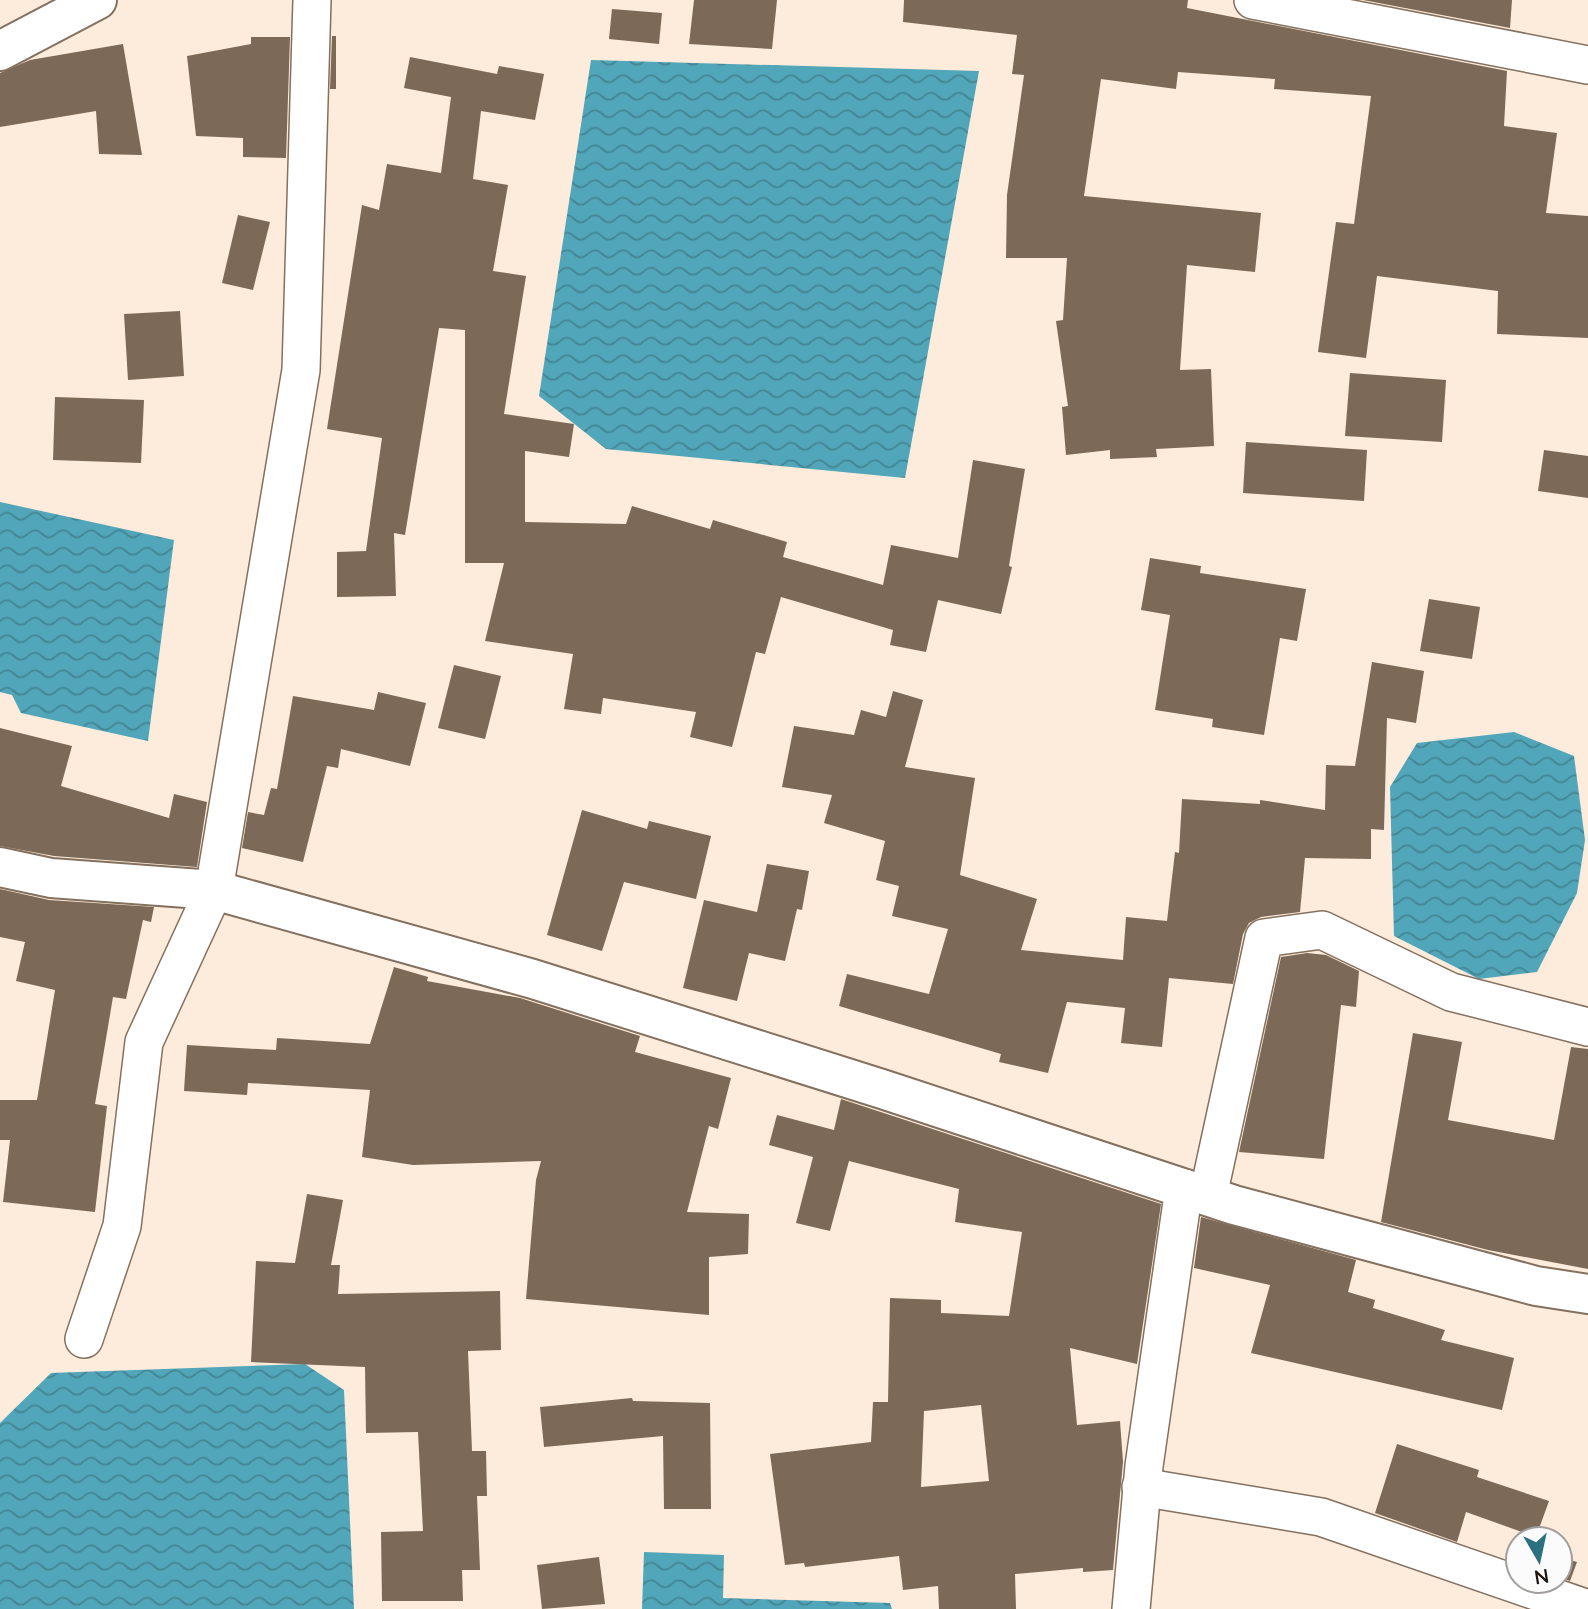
<svg xmlns="http://www.w3.org/2000/svg" width="1588" height="1609" font-family="Lato,sans-serif">
	<style>
		.water { fill: url(#water-waves) }
		.building { fill: #7c6957; fill-rule: evenodd }
		.lines { fill: none; stroke-linecap: round; stroke-linejoin: round }
		.street-casing { stroke: #83705e; stroke-width: 40 }
		.secondary-casing { stroke: #83705e; stroke-width: 42 }
		.street { stroke: #fff; stroke-width: 37 }
		.secondary { stroke: #fff; stroke-width: 38 }
	</style>
	<defs>
		<pattern id="water-waves" width="16" height="10" patternUnits="userSpaceOnUse" patternTransform="scale(1.75)"><rect width="16" height="10" fill="#51a6b9"/><path d="M0 5q4-4 8 0t8 0" fill="none" stroke="#428695"/></pattern>
	</defs>
	<rect width="100%" height="100%" fill="#fdebdb"/>
	<!-- water -->
	<g class="water">
		<path d="M591,60L979,71L905,478L606,449L539,396Z"/>
		<path d="M0,502L174,540L148,741L21,713L12,695L0,692Z"/>
		<path d="M1514,732L1574,756L1585,840L1577,893L1537,972L1479,979L1394,936L1390,787L1417,743Z"/>
		<path d="M305,1364L344,1390L354,1609H0V1423L51,1373Z"/>
		<path d="M644,1552L724,1555L723,1598L890,1603L892,1609H642Z"/>
	</g>
	<!-- building -->
	<g class="building">
		<path d="M694,0H777L772,49L689,44Z"/>
		<path d="M904,0H1188L1187,8L1507,71L1504,126L1557,133L1546,213L1588,216V338L1497,334L1498,291L1377,276L1366,358L1318,352L1336,222L1354,224L1371,96L1274,89L1275,79L1178,72L1176,89L1101,79L1084,196L1261,213L1255,272L1187,265L1180,370L1211,369L1214,446L1156,449L1157,457L1110,459V450L1066,455L1062,407L1068,406L1056,321L1063,320L1067,258H1006L1007,195L1024,75L1012,74L1017,35L903,22Z"/>
		<path d="M1363,0H1512L1510,28Z"/>
		<path d="M612,9L662,13L659,44L609,39Z"/>
		<path d="M332,36H336V89H330Z"/>
		<path d="M251,37H290L286,158L243,157V138L196,136L187,56L251,44Z"/>
		<path d="M123,44L142,155L99,154L96,111L0,127V73L30,60Z"/>
		<path d="M410,57L497,74L499,66L544,74L535,120L481,111L473,179L508,185L493,271L526,276L504,414L574,424L569,457L525,451V522L626,524L632,506L710,529L713,520L787,542L783,557L883,585L891,545L958,558L973,460L1025,469L1009,566L1012,567L1001,614L938,600L926,652L890,645L893,630L781,597L765,654L756,652L732,747L690,737L696,712L603,698L601,714L564,709L573,654L485,641L504,563H465V330L439,328L405,535L394,533L396,596L337,597V552L366,551L382,438L327,429L362,205L379,210L387,164L441,173L451,97L404,88Z"/>
		<path d="M238,215L270,222L253,290L222,283Z"/>
		<path d="M180,311L184,376L128,380L124,314Z"/>
		<path d="M1350,373L1446,380L1442,442L1345,436Z"/>
		<path d="M55,397L144,400L141,463L53,460Z"/>
		<path d="M1246,442L1367,450L1364,501L1243,493Z"/>
		<path d="M1544,450L1588,456V498L1538,491Z"/>
		<path d="M1150,558L1201,566L1200,573L1306,589L1297,641L1280,638L1264,735L1212,727L1213,719L1155,710L1170,615L1141,610Z"/>
		<path d="M1429,599L1480,607L1472,659L1420,651Z"/>
		<path d="M1372,662L1424,671L1416,723L1387,718L1384,830L1371,829V859L1305,858L1300,912L1261,917L1249,923L1243,934L1233,984L1169,978L1162,1047L1121,1043L1125,1008L1067,1002L1048,1073L999,1062L1001,1054L839,1006L847,974L929,994L948,929L892,916L899,886L876,880L885,841L824,823L832,795L782,787L794,726L854,735L861,710L886,717L893,691L923,700L905,767L975,778L960,875L1037,899L1021,950L1123,960L1126,917L1167,921L1175,852L1179,853L1182,799L1260,804V800L1325,810L1326,765L1355,766Z"/>
		<path d="M454,665L501,676L485,739L438,728Z"/>
		<path d="M378,692L426,703L410,766L341,749L338,768L327,766L303,862L242,848L248,812L264,815L271,788L277,789L293,696L374,710Z"/>
		<path d="M0,728L72,746L61,786L169,818L174,794L207,802L197,867L54,856L0,846Z"/>
		<path d="M582,810L647,829L649,821L711,836L696,899L624,882L602,951L547,935Z"/>
		<path d="M767,864L809,871L802,910L797,909L785,961L749,953L737,1001L683,988L704,900L757,912Z"/>
		<path d="M0,889L49,900L154,907L151,922L143,920L126,999L113,997L95,1104L107,1106L95,1212L3,1202L10,1140H0V1100H37L55,990L16,981L25,942L0,937Z"/>
		<path d="M1307,953L1326,955L1359,971L1356,1007L1341,1005L1324,1159L1239,1152L1281,957Z"/>
		<path d="M394,967L428,977L427,981L520,998L640,1036L635,1052L731,1078L718,1129L709,1126L687,1212L749,1214L748,1254L709,1257V1315L526,1299L536,1180L541,1161L413,1165L362,1157L370,1090L248,1083L247,1095L184,1091L187,1045L276,1050L277,1038L370,1044Z"/>
		<path d="M1413,1033L1462,1042L1448,1120L1554,1140L1571,1047L1588,1049V1269L1488,1250L1381,1222Z"/>
		<path d="M841,1099L1161,1204L1137,1364L1070,1348L1077,1425L1120,1421L1123,1462L1113,1570L1083,1572V1568L1015,1574L1016,1609H939L938,1586L903,1590L899,1556L805,1567L804,1563L785,1565L770,1454L871,1442L873,1402H888L890,1298L941,1300V1313L1009,1316L1022,1232L955,1222L959,1189L849,1161L830,1231L796,1223L813,1157L769,1145L777,1115L834,1130ZM981,1405L989,1481L921,1487L924,1411Z"/>
		<path d="M307,1194L343,1200L331,1265H340L338,1294L500,1291L501,1350L468,1351L472,1451H486L487,1496H477L480,1570H462L463,1601H382L381,1532L423,1531L418,1432L366,1433L365,1367L251,1362L256,1261L295,1263Z"/>
		<path d="M1201,1217L1356,1260L1348,1292L1375,1300L1373,1308L1445,1330L1441,1340L1514,1358L1502,1410L1251,1353L1270,1285L1194,1268Z"/>
		<path d="M632,1398L633,1401L710,1403L711,1509H664L663,1436L544,1447L540,1407Z"/>
		<path d="M1397,1444L1479,1470L1477,1477L1549,1501L1536,1537L1466,1512L1457,1542L1375,1513Z"/>
		<path d="M599,1557L605,1604L542,1609L537,1565Z"/>
		<path d="M1560,1557L1577,1562L1570,1581L1560,1577Z"/>
	</g>
	<g class="lines">
		<!-- street casing -->
		<g class="street-casing">
			<g id="street">
				<path d="M1253,0L1588,65"/>
				<path d="M1208,1196L1264,938L1322,930L1451,992L1588,1027"/>
				<path d="M84,1339L122,1226L144,1042L214,890L301,370L312,0"/>
				<path d="M1141,1487L1321,1517L1588,1609"/>
				<path d="M1131,1609L1144,1466L1184,1188"/>
			</g>
		</g>
		<!-- secondary casing -->
		<g class="secondary-casing">
			<g id="secondary">
				<path d="M0,51L97,0"/>
				<path d="M0,867L51,878L214,890L533,979L882,1089L1234,1205L1536,1286L1588,1294"/>
			</g>
		</g>
		<!-- street -->
		<use href="#street" class="street"/>
		<!-- secondary -->
		<use href="#secondary" class="secondary"/>
	</g>
	<!-- north arrow -->
	<g transform="translate(1539 1560) rotate(171)"><circle r="33" fill="#fbfbfb" stroke="#a19e9b" stroke-width="2"/>
	<path d="M0-5L12 26L0 18L-12 26Z" fill="#2b707f"/>
	<text y="-10" font-size="19" font-weight="bold" text-anchor="middle" fill="#1b130c">N</text>
	</g>
</svg>
